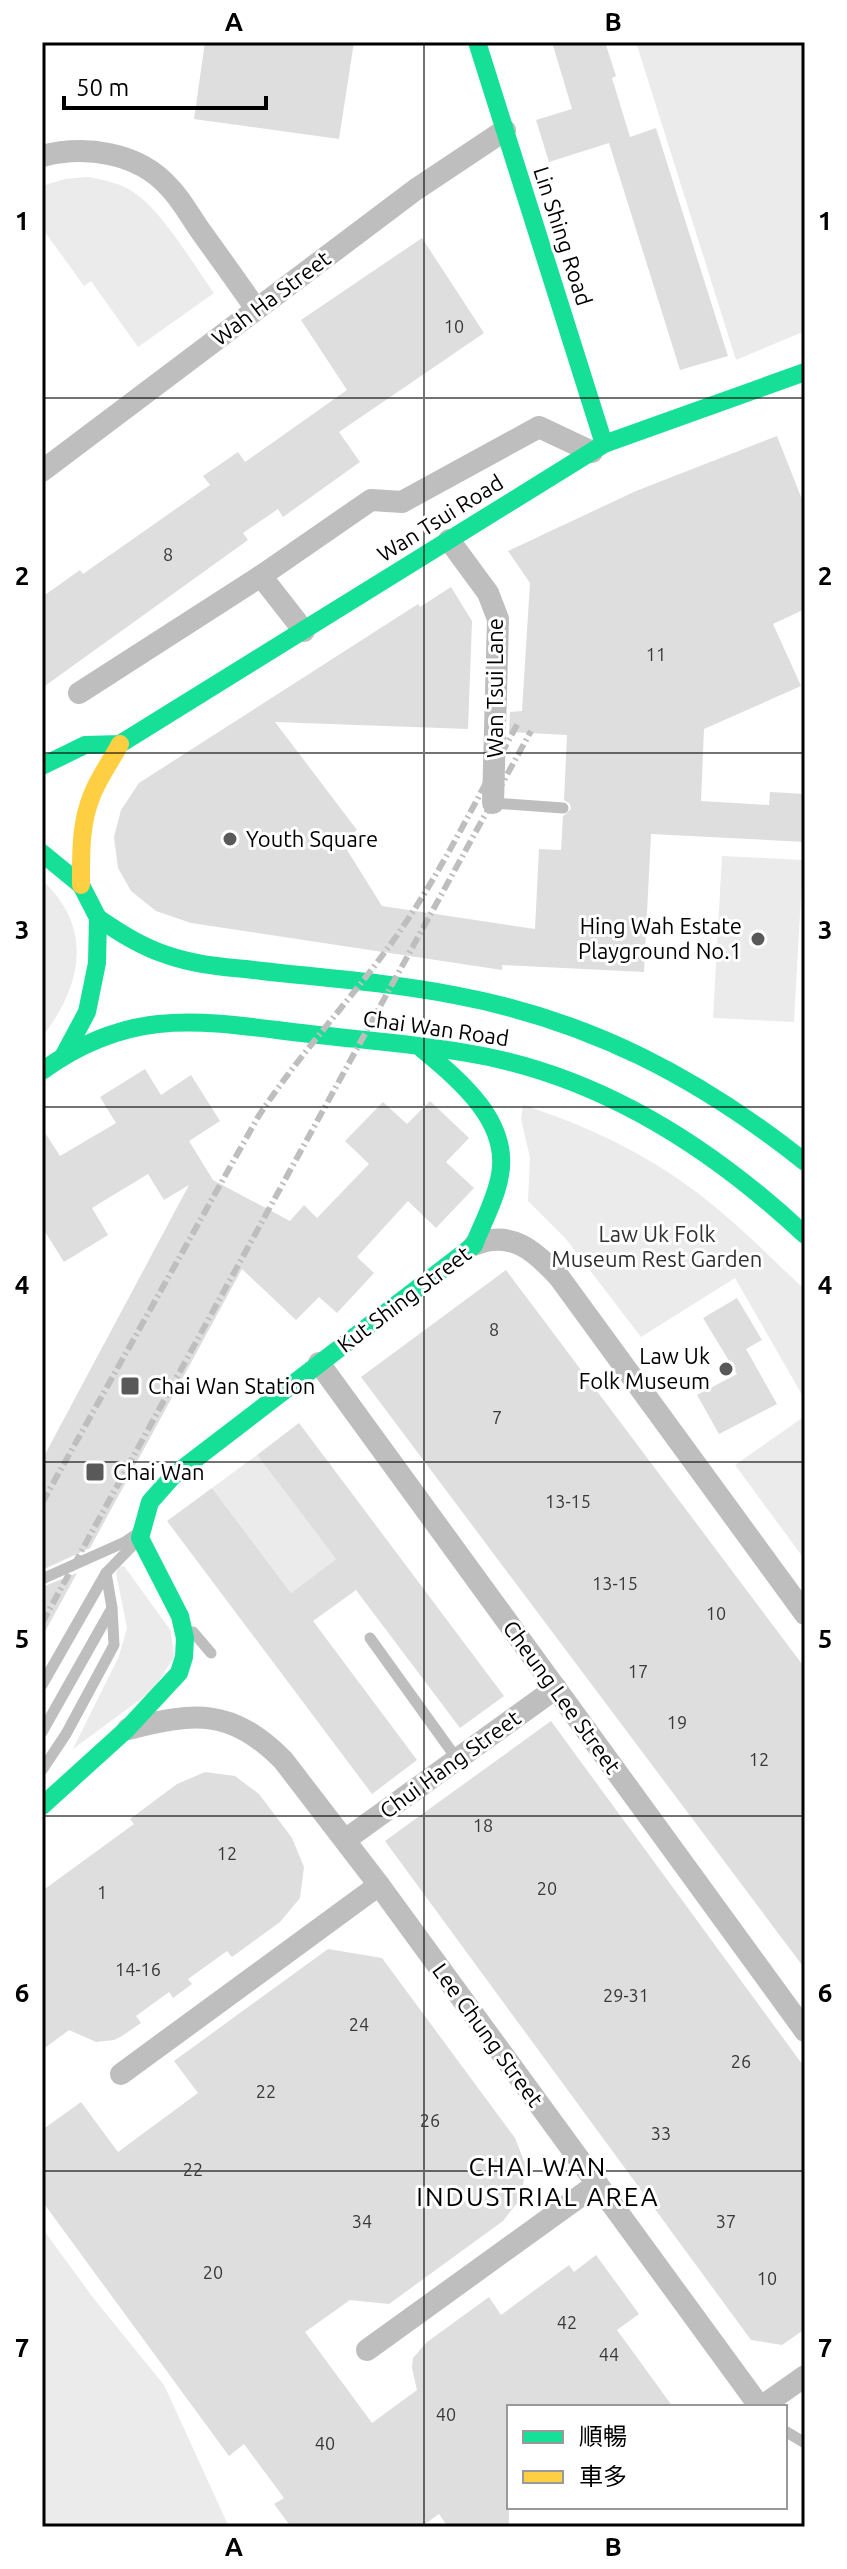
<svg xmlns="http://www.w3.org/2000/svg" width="847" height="2569" font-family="Ubuntu,'Noto Sans TC',sans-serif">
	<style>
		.green { fill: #ebebeb }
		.building { fill: #dedede }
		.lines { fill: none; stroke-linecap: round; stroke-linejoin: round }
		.lane { stroke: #bebebe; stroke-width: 11 }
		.street { stroke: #bebebe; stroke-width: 22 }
		.fast { stroke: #16e098; stroke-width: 18 }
		.slow { stroke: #ffcf43; stroke-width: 18 }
		.rail { stroke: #bebebe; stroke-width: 6; stroke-dasharray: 12 4 2 4; stroke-linecap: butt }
		.grid { fill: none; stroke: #000; stroke-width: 2; stroke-opacity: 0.55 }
		.poi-dot { fill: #595959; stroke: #fff; stroke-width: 3 }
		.labels { text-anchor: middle; stroke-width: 6; stroke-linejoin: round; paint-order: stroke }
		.number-label { font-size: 18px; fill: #383838 }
		.street-label { font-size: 22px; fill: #000; stroke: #fff }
		.poi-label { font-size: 22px; fill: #000; stroke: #fff; text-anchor: start }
		.park-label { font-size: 22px; fill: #313131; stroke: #fff }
		.quarter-label { font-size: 26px; letter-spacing: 2px; fill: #000; stroke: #fff }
		.neatline { fill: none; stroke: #000; stroke-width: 3 }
		.grid-label { font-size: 26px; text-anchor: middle; font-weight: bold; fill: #000 }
	</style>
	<rect width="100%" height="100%" fill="#fff"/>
	<!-- green -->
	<g class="green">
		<path d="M636,42H805V331L736,360Z"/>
		<path d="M88,177C103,180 117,182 130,190C160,207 193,264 214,293L138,347L91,281L84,286L42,228V186L65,179Z"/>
		<path d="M722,856L803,860L794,1022L713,1018Z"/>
		<path d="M42,880C94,928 82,986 42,1037Z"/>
		<path d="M523,1105C586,1125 647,1154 699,1194C737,1223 771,1258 805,1290V1400L735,1278L641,1337L566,1239L528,1201L530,1158L521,1119Z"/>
		<path d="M805,1416V1560L735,1465Z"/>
		<path d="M257,1455L336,1559L291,1593L212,1488Z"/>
		<path d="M124,1566L171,1631L174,1657L153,1690L73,1749L119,1656L127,1628L116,1573L119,1567Z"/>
		<path d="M42,2228L94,2299L164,2385L229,2527H42Z"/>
	</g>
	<!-- building -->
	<g class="building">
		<path d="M205,42H354L339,139L194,119Z"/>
		<path d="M552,42H605L616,76L612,78L630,137L656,128L728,356L680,370L609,143L549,162L536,120L572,109Z"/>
		<path d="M422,238L484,333L339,432L360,462L283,517L278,509L243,533L248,540L42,688V597L80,570L83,574L210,485L203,476L238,452L245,462L347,390L301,320Z"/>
		<path d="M777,436L805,507V609L773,624L801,686L704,729L701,801L769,805L770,792L805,794V842L651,834L644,972L502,965V970L191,923L156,911L131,891L118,868L114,837L121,810L139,783L418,604L420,607L451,587L472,621L468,729L275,722L357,830L342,842L382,906L535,929L539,849L561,850L563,816L571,809L570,804L564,800L567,735L509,732L510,712L522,711L530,583L508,551L636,491Z"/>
		<path d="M145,1069L161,1095L191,1075L220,1121L189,1141L213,1180L290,1221L304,1205L317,1218L369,1164L345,1141L383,1102L407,1124L430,1101L469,1138L446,1162L474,1188L436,1228L408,1201L357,1257L374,1273L337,1313L319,1297L296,1320L242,1269L90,1548L42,1570V1460L189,1185L164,1200L148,1174L92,1208L108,1235L64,1262L42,1227V1128L60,1156L116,1123L100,1097Z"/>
		<path d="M506,1270L805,1668V1969L361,1377Z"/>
		<path d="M737,1298L762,1340L746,1349L777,1404L719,1434L697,1395L737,1374L703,1318Z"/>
		<path d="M299,1423L504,1696L460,1728L356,1590L313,1621L417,1760L372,1794L167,1521L212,1488L291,1593L336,1559L257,1455Z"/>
		<path d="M77,1573L42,1637V1587Z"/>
		<path d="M551,1721L805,2068V2329L782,2345L751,2340L385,1841Z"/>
		<path d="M205,1772L235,1776L259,1794L292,1838L304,1867L300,1898L280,1922L232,1957L227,1951L188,1979L192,1984L173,1998L169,1992L136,2016L141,2023L122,2036L114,2040L96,2042L69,2030L42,2050V1891L134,1824L130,1819L177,1784Z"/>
		<path d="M328,1949L382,1958L515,2138L526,2166L521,2198L503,2221L389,2304L350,2300L305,2332L372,2423L417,2390L412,2368L413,2358L427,2342L489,2297L501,2315L569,2265L574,2272L596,2255L639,2314L617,2330L673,2407H509V2527H448L439,2514L421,2527H291L274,2504L284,2498L244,2444L229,2456L42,2201V2130L81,2102L118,2152L198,2093L174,2061Z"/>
	</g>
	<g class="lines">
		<!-- lane -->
		<g class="lane">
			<path d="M493,803L563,808"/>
			<path d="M42,1579L125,1542L135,1535"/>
			<path d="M193,1632L211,1653"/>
			<path d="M370,1638L457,1759"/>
			<path d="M42,1685L106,1573L138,1540"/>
			<path d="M42,1732L112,1608L106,1573"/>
			<path d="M42,1770L66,1734L114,1645L112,1608"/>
			<path d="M785,2431L805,2443"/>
		</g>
		<!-- street -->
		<g class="street">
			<path d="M42,156C85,145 138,152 169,187C182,200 191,218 202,233C220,258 238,283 256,309"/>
			<path d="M42,471L415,190L505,130"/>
			<path d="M449,540L488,593L498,619L493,803"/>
			<path d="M261,576L304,631"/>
			<path d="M79,693L261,576L371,500L402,502L539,427L592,452"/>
			<path d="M474,1245C511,1229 535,1251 559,1277L805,1614"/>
			<path d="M319,1363L805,2031"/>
			<path d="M128,1729C195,1712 231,1708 283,1760L379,1885L760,2407"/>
			<path d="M345,1840L556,1688"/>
			<path d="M121,2074L379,1885"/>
			<path d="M367,2350L597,2184"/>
			<path d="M761,2407L805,2376"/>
		</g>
		<!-- fast -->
		<g class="fast">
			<path d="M477,42L604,444"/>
			<path d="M42,766L85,745L120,744L604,444L805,372"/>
			<path d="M42,853L81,885L98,918L97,963L87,1012L64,1055"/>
			<path d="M98,918C120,933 142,947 167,955C198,966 230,967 262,971C326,978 391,983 454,995C589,1020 698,1077 805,1162"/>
			<path d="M422,1049C459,1080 510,1121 500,1175C496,1199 483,1222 474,1245"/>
			<path d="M42,1071C134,1004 206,1022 310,1034C362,1040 415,1044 467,1053C597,1074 711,1147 805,1235"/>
			<path d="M42,1806L127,1729L179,1673L184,1657L185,1638L180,1616L140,1538L150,1502L173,1476L474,1245"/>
		</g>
		<!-- slow -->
		<path class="slow" d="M81,885C81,855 80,824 92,795C99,777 111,761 120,744"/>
		<!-- rail -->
		<g class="rail">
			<path d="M42,1503L258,1117C301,1051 355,996 400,931C445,866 480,792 518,723"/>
			<path d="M42,1623L531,731"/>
		</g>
	</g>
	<!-- grid -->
	<path class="grid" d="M424,42V2527M42,398H805M42,753H805M42,1107H805M42,1462H805M42,1816H805M42,2171H805"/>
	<!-- markers -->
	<g class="poi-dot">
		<circle cx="230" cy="839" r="8"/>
		<circle cx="758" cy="939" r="8"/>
		<circle cx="726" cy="1369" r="8"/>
		<rect x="120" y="1376" width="20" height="20" rx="4"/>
		<rect x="85" y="1462" width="20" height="20" rx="4"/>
	</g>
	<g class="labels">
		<!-- number labels -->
		<g class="number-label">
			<text x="454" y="333">10</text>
			<text x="168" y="561">8</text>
			<text x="656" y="661">11</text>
			<text x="494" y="1336">8</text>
			<text x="497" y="1424">7</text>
			<text x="568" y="1508">13-15</text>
			<text x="615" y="1590">13-15</text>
			<text x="716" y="1620">10</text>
			<text x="638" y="1678">17</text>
			<text x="677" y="1729">19</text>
			<text x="759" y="1766">12</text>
			<text x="483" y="1832">18</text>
			<text x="227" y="1860">12</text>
			<text x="547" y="1895">20</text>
			<text x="102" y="1899">1</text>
			<text x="138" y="1976">14-16</text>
			<text x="626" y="2002">29-31</text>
			<text x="359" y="2031">24</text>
			<text x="741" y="2068">26</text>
			<text x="266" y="2098">22</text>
			<text x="430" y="2127">26</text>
			<text x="661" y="2140">33</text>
			<text x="193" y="2176">22</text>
			<text x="362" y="2228">34</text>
			<text x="726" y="2228">37</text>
			<text x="213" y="2279">20</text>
			<text x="767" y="2285">10</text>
			<text x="567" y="2329">42</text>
			<text x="609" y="2361">44</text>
			<text x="446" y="2421">40</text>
			<text x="325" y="2450">40</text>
		</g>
		<!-- street labels -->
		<g class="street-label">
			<text transform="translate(563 236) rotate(72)" y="8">Lin Shing Road</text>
			<text transform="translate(271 298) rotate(-37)" y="8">Wah Ha Street</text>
			<text transform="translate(440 518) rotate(-32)" y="8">Wan Tsui Road</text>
			<text transform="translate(495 688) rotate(-90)" y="8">Wan Tsui Lane</text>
			<text transform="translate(436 1028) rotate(8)" y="8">Chai Wan Road</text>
			<text transform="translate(404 1299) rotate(-37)" y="8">Kut Shing Street</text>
			<text transform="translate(562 1697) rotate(54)" y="8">Cheung Lee Street</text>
			<text transform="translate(450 1764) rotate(-36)" y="8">Chui Hang Street</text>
			<text transform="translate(488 2035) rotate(54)" y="8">Lee Chung Street</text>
		</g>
		<!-- poi labels -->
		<g class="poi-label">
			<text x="246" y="847">Youth Square</text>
			<text x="742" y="934" text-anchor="end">Hing Wah Estate<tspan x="742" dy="25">Playground No.1</tspan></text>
			<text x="710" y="1364" text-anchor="end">Law Uk<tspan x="710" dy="25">Folk Museum</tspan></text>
			<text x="148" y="1394">Chai Wan Station</text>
			<text x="113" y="1480">Chai Wan</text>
		</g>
		<!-- park labels -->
		<g class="park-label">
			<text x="657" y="1242">Law Uk Folk<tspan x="657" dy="25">Museum Rest Garden</tspan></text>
		</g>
		<!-- quarter labels -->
		<g class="quarter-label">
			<text x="538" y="2176">CHAI WAN<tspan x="538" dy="30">INDUSTRIAL AREA</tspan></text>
		</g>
	</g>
	<!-- border -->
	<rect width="847" height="2569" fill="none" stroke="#ffffff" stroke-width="88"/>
	<!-- legend -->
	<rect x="507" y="2405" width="280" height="104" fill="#ffffff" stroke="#999999" stroke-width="2"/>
	<rect x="523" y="2431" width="40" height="12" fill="#16e098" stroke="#999999" stroke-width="2"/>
	<text x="579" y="2445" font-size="24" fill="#000000">順暢</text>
	<rect x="523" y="2471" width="40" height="12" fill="#ffcf43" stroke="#999999" stroke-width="2"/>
	<text x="579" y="2485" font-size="24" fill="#000000">車多</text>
	<!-- scale -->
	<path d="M64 96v12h202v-12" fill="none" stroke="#000000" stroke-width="4"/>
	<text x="76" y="96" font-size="24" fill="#000000" stroke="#ffffff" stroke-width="6" paint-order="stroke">50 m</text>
	<rect x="44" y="44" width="759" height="2481" class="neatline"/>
	<g class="grid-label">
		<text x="234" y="31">A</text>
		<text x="613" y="31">B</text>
		<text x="22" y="230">1</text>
		<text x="825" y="230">1</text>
		<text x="22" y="585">2</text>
		<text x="825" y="585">2</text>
		<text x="22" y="939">3</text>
		<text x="825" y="939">3</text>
		<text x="22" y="1294">4</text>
		<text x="825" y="1294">4</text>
		<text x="22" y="1648">5</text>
		<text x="825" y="1648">5</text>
		<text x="22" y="2002">6</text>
		<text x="825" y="2002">6</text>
		<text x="22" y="2357">7</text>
		<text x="825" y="2357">7</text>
		<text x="234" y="2556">A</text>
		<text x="613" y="2556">B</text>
	</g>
</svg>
